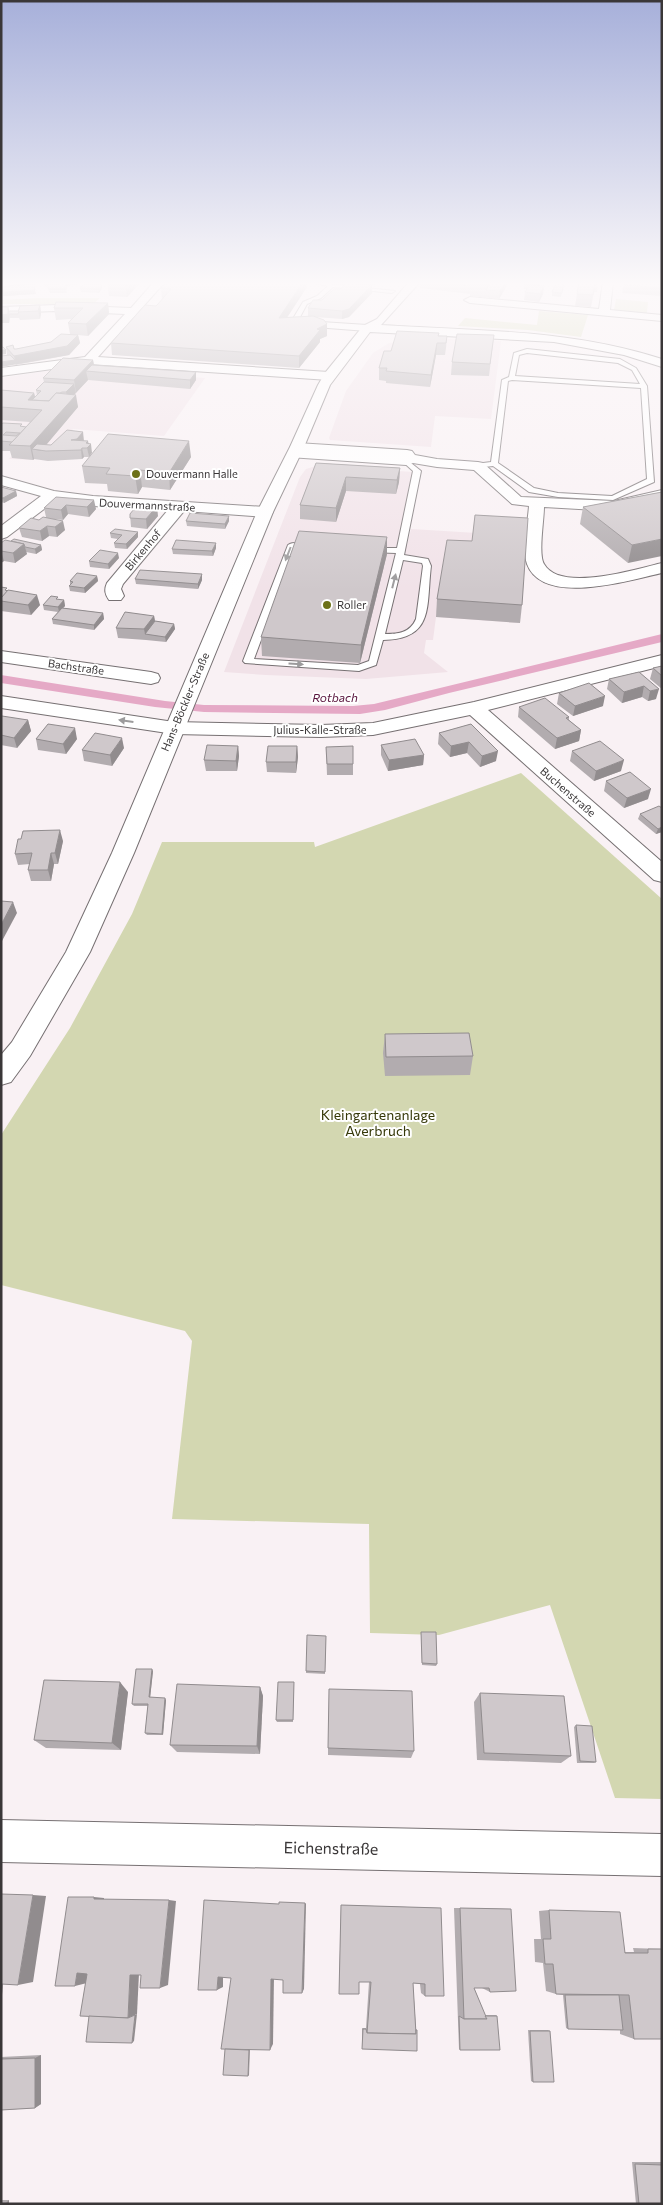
<svg xmlns="http://www.w3.org/2000/svg" width="663" height="2205" font-family="Commissioner,sans-serif">
	<style>
		.built { fill: #f1e2e8 }
		.green { fill: #d3d7b1 }
		.water { fill: #e5a9c6 }
		.lines { fill: none; stroke-linecap: round; stroke-linejoin: round }
		.service-casing { stroke: #767072; stroke-width: 2 }
		.minor-casing { stroke: #767072; stroke-width: 2 }
		.secondary-casing { stroke: #767072; stroke-width: 2 }
		.service { fill: #fff; fill-rule: evenodd }
		.minor { fill: #fff; fill-rule: evenodd }
		.secondary { fill: #fff; fill-rule: evenodd }
		.wall { fill: #b2acaf }
		.shaded-wall { fill: #918c8e }
		.building { fill: #cfc8cb; stroke: #918c8e; fill-rule: evenodd }
		.oneway { fill: #9c9b9c }
		.poi-dot { fill: #6c7118; stroke: #fff; stroke-width: 2 }
		.labels { text-anchor: middle; stroke-width: 4; stroke-linejoin: round; paint-order: stroke }
		.far-poi-label { font-size: 11px; fill: #3a3738; stroke: #fff; text-anchor: start }
		.far-street-label { font-size: 11px; fill: #3a3738; stroke: #fff }
		.far-water-label { font-size: 12px; font-style: italic; fill: #58133c; stroke: #fff }
		.park-label { font-size: 14px; fill: #353808; stroke: #fff }
		.near-street-label { font-size: 16px; fill: #3a3738; stroke: #fff }
	</style>
	<rect width="100%" height="100%" fill="#f9f1f4"/>
	<!-- built -->
	<g class="built">
		<path d="M420,338L501,341L491,419L435,416L431,447L330,440L329,438L346,391L373,353L389,343Z"/>
		<path d="M65,368L205,378L164,436L73,429L57,448L46,447L34,460L9,459L32,434L1,431V378Z"/>
		<path d="M316,466L414,472L397,545L407,546L411,529L525,536L520,623L436,617L433,640H426L424,653L448,672L366,679L266,675L224,672L300,477L306,469Z"/>
	</g>
	<!-- green -->
	<g class="green">
		<path d="M37,298H100L93,304H1V300Z"/>
		<path d="M616,299L648,302L647,313L614,310Z"/>
		<path d="M539,311L588,315L581,337L528,330L458,326L465,318L537,325Z"/>
		<path d="M521,773L662,899V1799L615,1798L550,1605L439,1635L370,1633L369,1524L172,1519L192,1341L185,1331L1,1285V1135L70,1028L132,914L162,842H314L315,847Z"/>
	</g>
	<!-- water -->
	<path class="water" d="M662,634V642L449,693L385,710L360,714L204,712L155,707L1,683V675L165,701L204,705L353,706L374,704Z"/>
	<g class="lines">
		<!-- service casing -->
		<g class="service-casing">
			<g id="service">
				<path d="M309,282L395,291L392,293L333,287L321,298L307,304L300,317L309,324L306,326L294,317L303,302L317,296L328,286Z"/>
				<path d="M527,349L620,359L636,368L647,386L654,482L613,500L558,497L529,492L493,466L475,468V464L491,462L502,380L509,377L514,353ZM527,353L618,363L632,370L640,384L515,376L519,355ZM512,380L641,388L647,479L612,496L558,493L534,488L498,463L508,381Z"/>
				<path d="M406,459L421,471L404,555L428,559L431,566C426,606 435,639 383,640L376,665L359,671L245,663L243,661L288,545C294,541 309,543 315,547L311,549L295,548L254,659L358,665L369,661L396,553L368,552L364,550L368,548H397L413,471L402,461ZM403,560L422,563L423,566L416,619C410,633 398,634 385,634Z"/>
			</g>
		</g>
		<!-- minor casing -->
		<g class="minor-casing">
			<g id="minor">
				<path d="M1,282H18L17,284L1,287Z"/>
				<path d="M154,282H165L98,357L329,372L335,376L329,380L89,364L1,376V368L85,357L125,314L56,311L1,313V307L56,305L131,308Z"/>
				<path d="M603,282H613L610,310L662,315V321L470,303L464,300L470,297L599,309Z"/>
				<path d="M306,321L367,325L373,328L367,331L302,326L300,324L302,322Z"/>
				<path d="M297,443L407,450L412,451L415,455L437,459L478,462L483,463L521,497L614,501L662,490V499L614,511L544,507C544,520 538,554 544,564C560,593 636,569 662,563V573C630,580 543,607 527,564C522,550 528,521 529,506L512,504L474,470L437,467L413,463L406,465L289,457L287,454L293,450L290,447Z"/>
				<path d="M1,476L54,491L93,496L265,507L270,509L273,512L270,515L265,517L184,511L123,584L121,589L124,596L121,600H109C105,594 104,590 107,583L168,510L93,506L56,500L7,537L1,539V526L41,496L1,485Z"/>
				<path d="M1,651L151,672L158,674L160,678L158,682L151,684L1,662Z"/>
				<path d="M662,655V666L488,710L662,862V882L654,880L470,715L373,735L321,737L174,734L1,708V696L174,722L321,725L373,723L474,702Z"/>
				<path d="M1,1820L662,1834V1876L1,1862Z"/>
			</g>
		</g>
		<!-- secondary casing -->
		<g class="secondary-casing">
			<path id="secondary" d="M409,282H420L381,325C478,331 569,329 662,359V367L624,355L554,342L370,332L330,385L304,447L273,512L134,853L90,952L30,1056L11,1082L1,1085V1055L12,1042L66,952L112,853L257,512L290,447L318,385L325,373L363,326L377,319Z"/>
		</g>
		<!-- service -->
		<use href="#service" class="service"/>
		<!-- minor -->
		<use href="#minor" class="minor"/>
		<!-- secondary -->
		<use href="#secondary" class="secondary"/>
	</g>
	<!-- wall -->
	<g class="wall">
		<path d="M16,282H25V285L36,294L3,296L17,285Z"/>
		<path d="M42,282H91L66,286L67,293H50L48,289Z"/>
		<path d="M107,282H141L127,297L109,296Z"/>
		<path d="M166,282H307V287L287,317L308,316V308L322,300L372,293L349,317L342,319L315,317L327,324V336L320,339V342L299,368L112,355L111,343L156,306L162,300L161,288Z"/>
		<path d="M346,282H378L376,285Z"/>
		<path d="M420,282H489V286L491,282H509L499,299L470,296V294L420,288Z"/>
		<path d="M524,282H541L539,285L544,286L543,294L539,302L524,300L525,292L527,289H524Z"/>
		<path d="M579,282H598L597,292H594L591,307L575,306Z"/>
		<path d="M624,282L662,284V296L622,293Z"/>
		<path d="M564,283L561,297L552,296V292Z"/>
		<path d="M80,288H102L99,293L81,292Z"/>
		<path d="M108,303L109,314L88,336L78,335L80,343L69,355L16,365L7,355L6,347L16,349L51,342L70,334L68,323L71,319L56,320L54,308Z"/>
		<path d="M40,305L41,313L40,319L20,320L19,318H10V317L9,323V311H19Z"/>
		<path d="M494,335L489,376L451,375L452,362Z"/>
		<path d="M439,336H447L446,348L445,355H436L430,387L386,383V381L379,380V368L391,351Z"/>
		<path d="M93,360L94,365L196,380L190,389L88,380L74,394L78,407L46,445H51L88,441L89,457H84L82,459L48,461L34,459L33,460L12,458L10,451H1V424L26,427L30,422L1,420V390L34,393L35,397L37,395L36,390L44,382L43,378Z"/>
		<path d="M191,457L170,490L142,487L138,494L108,491L107,484L85,483L82,466Z"/>
		<path d="M316,463L400,468L399,482L396,494L346,491L336,522L300,519V505Z"/>
		<path d="M1,487L16,491L17,496L4,503L1,502Z"/>
		<path d="M662,492L628,563L580,524L583,507Z"/>
		<path d="M56,497L96,509L89,517L68,514L63,520L55,519L65,530L57,537L49,536L42,541L22,537L19,528L46,517L44,508Z"/>
		<path d="M130,514L158,516L147,529L131,527Z"/>
		<path d="M186,521H229L225,529L187,526Z"/>
		<path d="M138,532V537L127,549L115,548L114,543L118,539L111,538L110,533Z"/>
		<path d="M11,541L41,545L42,550L36,554L26,552L27,554L15,563L4,561L1,563V543Z"/>
		<path d="M472,541L522,605L520,623L436,617L437,599Z"/>
		<path d="M216,548L213,556L173,554L172,549Z"/>
		<path d="M387,554L360,663L262,656L261,637Z"/>
		<path d="M119,558L109,569L90,567L89,561Z"/>
		<path d="M202,574V580L198,589L136,584L135,579Z"/>
		<path d="M97,576L98,581L85,593L70,591L69,586L70,585V581Z"/>
		<path d="M1,587L8,591L40,605L31,615L1,611Z"/>
		<path d="M59,600H64L65,606L63,608L103,613L104,619L94,630L53,624L52,619L58,612L44,610L43,605Z"/>
		<path d="M154,616L155,621L174,624L175,629L166,642L146,640L118,638L116,628Z"/>
		<path d="M662,666V689L650,679L653,668Z"/>
		<path d="M639,672L656,699L648,701L642,697L622,703L607,689L609,679Z"/>
		<path d="M559,693L603,706L573,716L557,704Z"/>
		<path d="M519,707L569,717V720L581,730L579,741L555,749L518,717Z"/>
		<path d="M1,717L28,720L31,731L17,748L1,745Z"/>
		<path d="M471,724L496,761L480,767L467,753L450,757L438,744L439,733Z"/>
		<path d="M36,739H77L66,754L38,750Z"/>
		<path d="M381,745L424,755L423,765L388,771L381,755Z"/>
		<path d="M238,746L239,756L237,771H206L204,760Z"/>
		<path d="M297,746L298,757L296,773L267,772L266,762Z"/>
		<path d="M326,747L353,764V775H327Z"/>
		<path d="M124,748L112,766L84,761L82,750Z"/>
		<path d="M572,751L621,771L594,781L570,761Z"/>
		<path d="M606,781L648,799L624,808L604,791Z"/>
		<path d="M662,808V832L656,834L638,819L640,814Z"/>
		<path d="M63,841L58,864H54L51,881H31L28,870L30,864L18,865L15,854Z"/>
		<path d="M385,1034L473,1056L470,1075L385,1076L383,1053Z"/>
		<path d="M421,1632L437,1664L436,1666L422,1665L421,1634Z"/>
		<path d="M326,1636L325,1674L306,1673V1671Z"/>
		<path d="M153,1671L150,1697L166,1700L163,1735H147L145,1733L148,1706H134L132,1704Z"/>
		<path d="M294,1682L293,1722H277L276,1720Z"/>
		<path d="M260,1687L263,1696L260,1754L177,1752L170,1745Z"/>
		<path d="M128,1692L121,1750L46,1748L34,1740Z"/>
		<path d="M480,1693L571,1756L561,1763L477,1760L474,1702Z"/>
		<path d="M576,1725L596,1762L594,1763H577L574,1727Z"/>
		<path d="M328,1748L414,1751L411,1758L328,1755Z"/>
		<path d="M341,1905L441,1908L425,1996L421,1993L420,1984L413,1983L416,2029L417,2030L362,2047V2028H366L369,1982H359L339,1994Z"/>
		<path d="M454,1908H460L511,1909L490,1992L482,1988H474L485,2015H496L497,2016L460,2050L459,2049Z"/>
		<path d="M549,1910L625,1952H634L633,1948L662,1949L634,2039L620,2034V2030L568,2029L566,2028L563,1995L556,1994L546,1991L543,1963L535,1962L534,1939H541L539,1911Z"/>
		<path d="M528,2030H548L550,2031L533,2082L531,2081Z"/>
		<path d="M41,2055V2104L35,2108L1,2110V2057Z"/>
		<path d="M632,2162H662V2204H636Z"/>
		<rect x="1" y="2200" width="8" height="4"/>
	</g>
	<!-- shaded-wall -->
	<g class="shaded-wall">
		<path d="M47,282H91L49,289Z"/>
		<path d="M125,282H141L127,297Z"/>
		<path d="M303,282H307V287L279,330V318Z"/>
		<path d="M487,282H489L488,290H486Z"/>
		<path d="M505,282H509L499,299L500,291Z"/>
		<path d="M102,284V288L99,293L98,289Z"/>
		<path d="M372,285V293L349,317L342,319V311Z"/>
		<path d="M544,286L543,294L539,302L540,294Z"/>
		<path d="M35,290L36,294L3,296V292Z"/>
		<path d="M108,303L109,314L88,336L86,324Z"/>
		<path d="M40,305L41,313L40,319L38,311Z"/>
		<path d="M8,307L10,314L9,323H1V315Z"/>
		<path d="M327,324V336L320,339V342L299,368V356L317,329Z"/>
		<path d="M78,335L80,343L69,355L1,367V362L15,360L14,356Z"/>
		<path d="M437,343L436,355L430,387L431,375Z"/>
		<path d="M1,350H6V354L1,355Z"/>
		<path d="M93,360L95,372L86,371L88,380L76,393L74,380Z"/>
		<path d="M196,372V380L190,389V380Z"/>
		<path d="M74,384L76,393L68,401L66,392Z"/>
		<path d="M34,393L37,404L28,400Z"/>
		<path d="M76,395L78,407L41,451L32,449L34,459L33,460L30,446Z"/>
		<path d="M83,432L84,441L71,440Z"/>
		<path d="M88,441L89,446L91,444L92,453L89,457L86,443Z"/>
		<path d="M189,441L191,457L170,490L169,473Z"/>
		<path d="M82,448L84,457L82,459L81,450Z"/>
		<path d="M400,468L399,482L396,494L397,480Z"/>
		<path d="M140,470L142,487L138,494L135,476Z"/>
		<path d="M346,477V491L336,522V508Z"/>
		<path d="M16,491L17,496L4,503L3,498Z"/>
		<path d="M94,500L96,509L89,517L87,507Z"/>
		<path d="M66,505L68,514L63,520L61,510Z"/>
		<path d="M157,506L158,516L147,529L146,519Z"/>
		<path d="M229,516V521L225,529V524Z"/>
		<path d="M63,521L65,530L57,537L55,527Z"/>
		<path d="M47,526L49,536L42,541L40,531Z"/>
		<path d="M138,532V537L127,549L126,544Z"/>
		<path d="M387,537V554L360,663L361,645Z"/>
		<path d="M662,539V556L628,563L632,545Z"/>
		<path d="M216,543V548L213,556L212,551Z"/>
		<path d="M24,544L27,554L15,563L13,553Z"/>
		<path d="M41,545L42,550L36,554L35,549Z"/>
		<path d="M1,551L4,561L1,563Z"/>
		<path d="M118,553L119,558L109,569L108,564Z"/>
		<path d="M202,574V580L198,589V584Z"/>
		<path d="M97,576L98,581L85,593L84,588Z"/>
		<path d="M37,595L40,605L31,615L28,605Z"/>
		<path d="M64,600L65,606L59,612L58,607Z"/>
		<path d="M103,613L104,619L94,630V625Z"/>
		<path d="M154,616L156,627L145,634L144,629Z"/>
		<path d="M174,624L175,629L166,642L165,637Z"/>
		<path d="M644,686L642,697L622,703L624,692Z"/>
		<path d="M659,689L656,699L648,701L650,691Z"/>
		<path d="M605,696L603,706L573,716L575,706Z"/>
		<path d="M28,720L31,731L17,748L14,738Z"/>
		<path d="M75,728L77,739L66,754L63,744Z"/>
		<path d="M581,730L579,741L555,749L557,738Z"/>
		<path d="M122,738L124,748L112,766L110,755Z"/>
		<path d="M469,742L467,753L450,757L451,746Z"/>
		<path d="M238,746L239,756L237,771L236,761Z"/>
		<path d="M297,746L298,757L296,773V762Z"/>
		<path d="M498,751L496,761L480,767L482,756Z"/>
		<path d="M424,755L423,765L388,771L389,760Z"/>
		<path d="M624,760L621,771L594,781L596,771Z"/>
		<path d="M651,789L648,799L624,808L627,798Z"/>
		<path d="M662,827V832L656,834L658,829Z"/>
		<path d="M60,830L63,841L58,864L55,853Z"/>
		<path d="M51,853L54,864L51,881L48,870Z"/>
		<path d="M13,902L17,913L2,941L1,925Z"/>
		<path d="M152,1669L153,1671L150,1699L149,1697Z"/>
		<path d="M120,1682L128,1692L121,1750L112,1743Z"/>
		<path d="M260,1687L263,1696L260,1754L257,1746Z"/>
		<path d="M165,1698L166,1700L163,1735L162,1734Z"/>
		<path d="M33,1895L46,1896L33,1982L18,1985Z"/>
		<path d="M94,1897L104,1898V1900L94,1899Z"/>
		<path d="M169,1900L176,1901L168,1985L160,1988Z"/>
		<path d="M305,1903L306,1904L304,1989L302,1993Z"/>
		<path d="M4,1969L1,2008V1970Z"/>
		<path d="M88,1971L87,1983L75,1986L77,1973Z"/>
		<path d="M139,1973L137,2014L128,2018L130,1975Z"/>
		<path d="M223,1975V1987L217,1990L218,1977Z"/>
		<path d="M274,1976L273,2044L270,2050L271,1979Z"/>
		<path d="M137,2014L134,2041L132,2043L135,2015Z"/>
		<path d="M250,2043L249,2075L248,2076L249,2045Z"/>
		<path d="M41,2055V2104L35,2108V2058Z"/>
		<path d="M9,2200V2204H5Z"/>
	</g>
	<!-- building -->
	<g class="building">
		<path d="M17,282H25V283L18,284Z"/>
		<path d="M166,282H303L279,318L313,316L324,320L327,324L317,329L320,330L299,356L111,343L145,305L156,306L158,304L171,289L161,288Z"/>
		<path d="M435,282H467L471,283L470,286Z"/>
		<path d="M491,282H505L500,291L486,290Z"/>
		<path d="M579,282H595L593,295L577,294Z"/>
		<path d="M624,282H642L662,284V288L624,285Z"/>
		<path d="M66,283V289H49L47,285Z"/>
		<path d="M347,283L372,285L349,309L342,311L308,308L313,300H322L334,289H340Z"/>
		<path d="M556,283H564L562,293L552,292Z"/>
		<path d="M34,284L35,290L3,292L2,287Z"/>
		<path d="M84,284H102L98,289L80,288Z"/>
		<path d="M529,285L544,286L540,294L525,292Z"/>
		<path d="M56,302L108,303L86,324L68,323L83,308H54Z"/>
		<path d="M40,305L38,311L18,312L20,306Z"/>
		<path d="M1,307H8V314L1,315Z"/>
		<path d="M9,311H19L18,314H9Z"/>
		<path d="M397,331L439,333L438,336H447L446,343H437L431,375L386,371L387,368H379L384,351H391Z"/>
		<path d="M61,334L78,335L67,346L14,356L6,347L13,345L14,349H16L51,342Z"/>
		<path d="M457,334L494,335L490,364L452,362Z"/>
		<path d="M1,347H3L6,350H1Z"/>
		<path d="M10,355L15,360L1,362V356Z"/>
		<path d="M63,358L93,360L74,380L43,378Z"/>
		<path d="M92,365L196,372L190,380L86,371Z"/>
		<path d="M44,382L74,384L66,392H62L60,393H56L49,401L32,400L41,391L36,390Z"/>
		<path d="M1,390L34,393L28,400L49,401L56,393L76,395L30,446L9,445L42,410L1,407Z"/>
		<path d="M3,423L22,424L20,426L26,427L12,442L1,441V424ZM6,432L20,433L16,436L3,435Z"/>
		<path d="M67,430L83,432L77,439L71,440L88,441L86,443L91,444L87,448H82L81,450L46,451L32,449L37,444L51,445Z"/>
		<path d="M108,434L189,441L169,473L140,470L135,476L106,474L110,468L82,466Z"/>
		<path d="M316,463L400,468L397,480L346,477L336,508L300,505Z"/>
		<path d="M1,487L16,491L3,498H1Z"/>
		<path d="M662,492V539L632,545L583,507Z"/>
		<path d="M56,497L94,500L87,507L66,505L61,510L44,508Z"/>
		<path d="M138,504L157,506L146,519L130,518V514Z"/>
		<path d="M190,513L229,516L225,524L186,521Z"/>
		<path d="M475,515L528,518L522,605L437,599L447,540L472,541Z"/>
		<path d="M43,517L63,521L55,527L47,526L40,531L19,528L31,518L39,520Z"/>
		<path d="M115,529L138,532L126,544L114,543L122,535L110,533Z"/>
		<path d="M299,531L387,537L361,645L261,637Z"/>
		<path d="M14,539L41,545L35,549L25,547L24,544L11,541Z"/>
		<path d="M5,540L24,544L13,553L1,551V543Z"/>
		<path d="M176,540L216,543L212,551L172,549Z"/>
		<path d="M100,550L118,553L108,564L89,561Z"/>
		<path d="M140,570L202,574L198,584L135,579Z"/>
		<path d="M77,573L97,576L84,588L69,586L73,582L70,581Z"/>
		<path d="M1,587L7,588L5,590L8,591L1,598Z"/>
		<path d="M8,590L37,595L28,605L1,601V598Z"/>
		<path d="M51,596L58,597L56,599L64,600L58,607L43,605Z"/>
		<path d="M62,608L103,613L94,625L52,619Z"/>
		<path d="M125,612L154,616L144,629L116,628Z"/>
		<path d="M155,621L174,624L165,637L145,634Z"/>
		<path d="M662,666V676L653,668Z"/>
		<path d="M639,672L659,689L650,691L644,686L624,692L609,679Z"/>
		<path d="M589,683L605,696L575,706L559,693Z"/>
		<path d="M545,698L569,717L566,718L581,730L557,738L519,707Z"/>
		<path d="M2,716L28,720L14,738L1,735V717Z"/>
		<path d="M48,724L75,728L63,744L36,739Z"/>
		<path d="M471,724L498,751L482,756L469,742L451,746L439,733Z"/>
		<path d="M95,733L122,738L110,755L82,750Z"/>
		<path d="M415,739L424,755L389,760L381,745Z"/>
		<path d="M600,741L624,760L596,771L572,751Z"/>
		<path d="M207,745L238,746L236,761L204,760Z"/>
		<path d="M268,746H297L296,762H266Z"/>
		<path d="M353,746V764H327L326,747Z"/>
		<path d="M630,772L651,789L627,798L606,781Z"/>
		<path d="M659,806L662,808V827L658,829L640,814Z"/>
		<path d="M60,830L55,853H51L48,870H28L32,853L15,854L18,839H21L23,831Z"/>
		<path d="M1,901L13,902L1,925Z"/>
		<path d="M469,1033L473,1056L386,1057L385,1034Z"/>
		<path d="M421,1632H436L437,1664L422,1663Z"/>
		<path d="M307,1635L326,1636L325,1672L306,1671Z"/>
		<path d="M136,1669H152L149,1697L165,1698L162,1734L145,1733L148,1704H132Z"/>
		<path d="M44,1680L120,1682L112,1743L34,1740Z"/>
		<path d="M278,1682H294L293,1720H276Z"/>
		<path d="M177,1684L260,1687L257,1746L170,1745Z"/>
		<path d="M329,1689L412,1691L414,1751L328,1748Z"/>
		<path d="M480,1693L564,1696L571,1756L484,1753Z"/>
		<path d="M576,1725L592,1726L596,1762L580,1761Z"/>
		<path d="M1,1894L33,1895L18,1985L1,1984Z"/>
		<path d="M68,1897H94V1899L169,1900L160,1988H140L141,1975H130L128,2018L80,2016L87,1974L77,1973L75,1986H55Z"/>
		<path d="M204,1900L279,1904V1902L305,1903L302,1993H283V1980L271,1979L270,2050L221,2049L231,1978L218,1977L217,1990H198Z"/>
		<path d="M341,1905L441,1908L444,1996H425V1984L413,1983L416,2034L367,2033L371,1982H359V1994H339Z"/>
		<path d="M460,1908L511,1909L516,1991L490,1992L489,1988H474L487,2019H464Z"/>
		<path d="M549,1910L620,1912L625,1953H648V1949H662V2039H634L629,1995L556,1994L553,1964H545L543,1939H551Z"/>
		<path d="M565,1995H619L623,2030L568,2029Z"/>
		<path d="M135,2015L132,2043L86,2042L89,2016L128,2018Z"/>
		<path d="M459,2016L464,2019H487L485,2016H497L500,2050H460Z"/>
		<path d="M363,2029H366L367,2033L416,2034V2030H417V2051L362,2049Z"/>
		<path d="M530,2031H550L554,2082H533Z"/>
		<path d="M225,2049L249,2050L248,2076L223,2075Z"/>
		<path d="M35,2058V2108L1,2110V2059Z"/>
		<path d="M635,2164L662,2165V2204H639Z"/>
	</g>
	<!-- one-way arrows -->
	<defs><path id="oneway-solid" d="M-6-.8H1V-3.2L6.5 0L1 3.2V.8H-6Z" transform="scale(1.25)"/></defs>
	<g class="oneway">
		<use href="#oneway-solid" transform="translate(288 554) rotate(111)"/>
		<use href="#oneway-solid" transform="translate(394 581) rotate(-76)"/>
		<use href="#oneway-solid" transform="translate(296 664) rotate(4)"/>
		<use href="#oneway-solid" transform="translate(126 721) rotate(-172)"/>
	</g>
	<!-- sky -->
	<linearGradient id="sky" x2="0" y2="1"><stop stop-color="#a7b0da"/><stop offset="0.48" stop-color="#fcf9fa"/><stop offset="1" stop-color="#fcf9fa" stop-opacity="0"/></linearGradient>
	<rect width="663" height="591" fill="url(#sky)"/>
	<!-- markers -->
	<g class="poi-dot">
		<circle cx="136" cy="474" r="5"/>
		<circle cx="327" cy="605" r="5"/>
	</g>
	<g class="labels">
		<!-- far-poi labels -->
		<g class="far-poi-label">
			<text x="146" y="478">Douvermann Halle</text>
			<text x="337" y="609">Roller</text>
		</g>
		<!-- far-street labels -->
		<g class="far-street-label">
			<text transform="translate(147 505) rotate(3)" y="4">Douvermannstraße</text>
			<text transform="translate(143 550) rotate(-50)" y="4">Birkenhof</text>
			<text transform="translate(76 667) rotate(8)" y="4">Bachstraße</text>
			<text transform="translate(185 702) rotate(-67)" y="4">Hans-Böckler-Straße</text>
			<text x="320" y="734">Julius-Kalle-Straße</text>
			<text transform="translate(568 792) rotate(41)" y="4">Buchenstraße</text>
		</g>
		<!-- far-water labels -->
		<g class="far-water-label">
			<text x="335" y="702">Rotbach</text>
		</g>
		<!-- park labels -->
		<g class="park-label">
			<text x="378" y="1120">Kleingartenanlage<tspan x="378" dy="16">Averbruch</tspan></text>
		</g>
		<!-- near-street labels -->
		<g class="near-street-label">
			<text transform="translate(331 1848) rotate(1)" y="6">Eichenstraße</text>
		</g>
	</g>
	<!-- border -->
	<rect width="663" height="2205" fill="none" stroke="#3a3738" stroke-width="5"/>
</svg>
